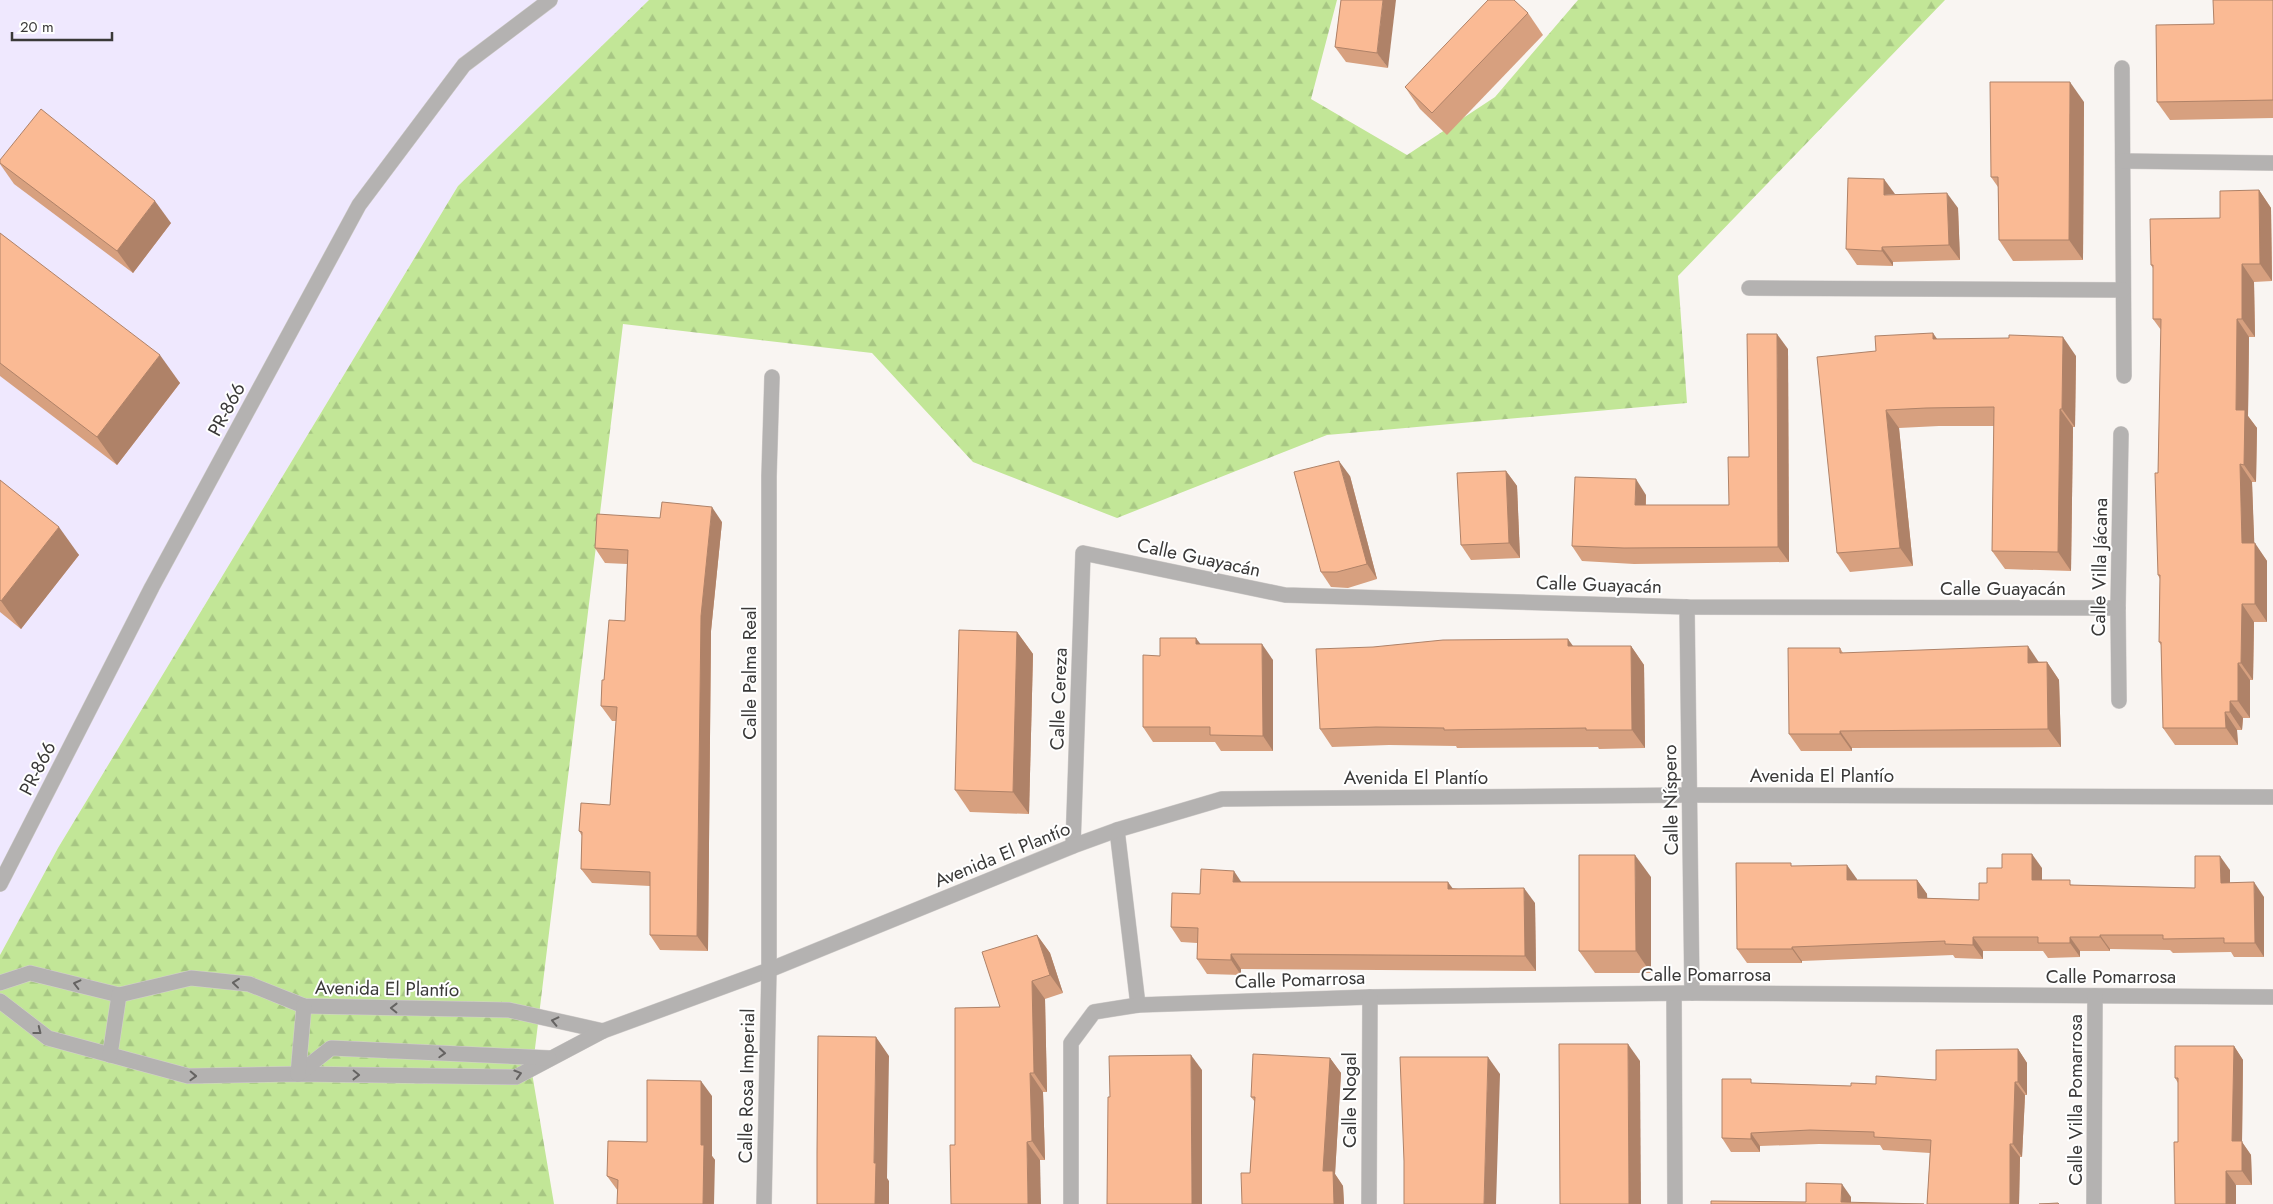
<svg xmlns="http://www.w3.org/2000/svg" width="2273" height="1204" font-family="Jost,sans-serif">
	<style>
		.industrial { fill: #efe8fe }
		.forest { fill: url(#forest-firs) }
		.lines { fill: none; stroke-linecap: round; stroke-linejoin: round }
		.minor-casing { stroke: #d3cfcd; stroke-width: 16 }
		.minor { stroke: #b4b2b1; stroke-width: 15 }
		.wall { fill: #d7a07f }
		.shaded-wall { fill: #af8268 }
		.building { fill: #faba94; stroke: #af8268 }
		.oneway { stroke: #656362 }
		.labels { text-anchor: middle; stroke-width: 4; stroke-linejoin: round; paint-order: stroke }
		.street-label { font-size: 19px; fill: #3a3938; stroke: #fff }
	</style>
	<defs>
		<pattern id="forest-firs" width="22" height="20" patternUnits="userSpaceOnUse" patternTransform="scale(1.25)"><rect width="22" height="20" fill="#c2e697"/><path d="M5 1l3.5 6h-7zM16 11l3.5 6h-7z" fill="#a7c683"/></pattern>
	</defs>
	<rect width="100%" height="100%" fill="#f9f5f2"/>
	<!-- industrial -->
	<path class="industrial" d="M0,0H649L458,186L58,848L0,955Z"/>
	<!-- forest -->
	<path class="forest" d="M649,0H1337L1311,99L1407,155L1495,97L1578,0H1945L1678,276L1687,403L1327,435L1117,518L973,462L872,353L623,324L532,1073L554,1204H0V955L58,848L458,186Z"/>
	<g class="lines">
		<!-- minor casing -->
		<g class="minor-casing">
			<g id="minor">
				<path d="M2122,68L2124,376"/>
				<path d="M2123,161L2273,163"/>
				<path d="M1749,288L2123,290"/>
				<path d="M1687,607L1692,993"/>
				<path d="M2119,701L2118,608L2121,434"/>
				<path d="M1117,830L1138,1005"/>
				<path d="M1073,846L1083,553L1285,595L1687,607L2118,608"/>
				<path d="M0,884L152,587L359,205L464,65L550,0"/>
				<path d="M0,983L30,973L119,995L191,978L249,984L304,1006L509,1010L603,1031"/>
				<path d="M1674,994L1675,1204"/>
				<path d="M0,1001L48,1038L188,1076L298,1074L516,1077L603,1031L769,970L1073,846L1117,830L1222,799L1690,795L2273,797"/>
				<path d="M110,1055L119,995"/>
				<path d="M298,1074L331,1048L549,1058"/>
				<path d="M298,1074L304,1006"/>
				<path d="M764,1204L769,970V476L772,377"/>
				<path d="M1071,1204V1043L1094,1012L1138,1005L1370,997L1692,993L2273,997"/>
				<path d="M1369,1204L1370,997"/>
				<path d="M2094,1204L2095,996"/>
			</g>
		</g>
		<!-- minor -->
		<use href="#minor" class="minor"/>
	</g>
	<!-- wall -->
	<g class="wall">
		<path d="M1341,0L1388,68L1346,62L1335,47Z"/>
		<path d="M2273,0V118L2170,120L2157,102L2214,24Z"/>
		<path d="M1528,13L1543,35L1447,135L1420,109L1405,87Z"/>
		<path d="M2084,102L2083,260L2013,261L1999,240L1998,187L1991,177Z"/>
		<path d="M0,160L171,223L133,273L14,184L0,164Z"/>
		<path d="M2259,190L2271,208L2272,281L2254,282L2255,337H2249L2248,416L2257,428L2256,482H2252L2254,543L2267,561V622H2254L2253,680H2250V718H2243L2242,730H2237L2238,745H2175L2163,728L2161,645L2159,642L2160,579L2158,575V473L2161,330L2153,319V268L2151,265L2220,218Z"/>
		<path d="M1895,194L1958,208L1960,260L1893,262V266L1857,265L1846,249Z"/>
		<path d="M0,233L180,383L117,465L0,376Z"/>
		<path d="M1937,339L2076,356L2075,427H2073L2071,571L2005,569L1992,551L1994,426H1939L1899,428L1913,566L1850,572L1837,553L1876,351Z"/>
		<path d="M1788,349L1789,562L1634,564L1582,561L1572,546L1646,495V505H1729L1749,457Z"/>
		<path d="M1506,471L1517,486L1520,558L1471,560L1461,545Z"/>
		<path d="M1350,476L1377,579L1348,588L1331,587L1321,572Z"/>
		<path d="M0,480L79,555L21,629L0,612Z"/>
		<path d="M722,522L711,631L708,951L660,950L650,935V886L592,883L581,869L582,836L579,831L610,805L616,721H612L601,706L604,680L625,621L627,564L605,563L595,548Z"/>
		<path d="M1017,632L1033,654L1029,814L970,812L955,790Z"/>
		<path d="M1200,644L1273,660V751H1221L1215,742H1153L1143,727L1160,656Z"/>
		<path d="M1573,646H1631L1644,665L1645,748L1599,749L1598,747L1457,748L1456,746L1389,745L1332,747L1320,729Z"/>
		<path d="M1840,648L1843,653L2047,662L2059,680L2061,747L1852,748V751H1801L1789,734Z"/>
		<path d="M1793,866L1857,879V880H1917L1927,894V898L1979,900L1987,883L2042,868V880L2074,885L2195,888L2230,870V883L2264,897V957H2234L2231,952L2173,953L2170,950L2110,949V951H2080V957L2048,958L2043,951H1983V959L1955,958L1953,955L1802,961V963H1747L1737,949Z"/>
		<path d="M1651,877V973H1595L1579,951Z"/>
		<path d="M1242,882L1453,888L1535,903L1536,971L1241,969V975L1207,974L1197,959V943L1181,942L1171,927L1200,894Z"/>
		<path d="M1037,935L1050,953L1063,993L1045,999L1047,1092H1043L1045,1160H1040L955,1145L1000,1007Z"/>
		<path d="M2234,1046L2243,1060L2242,1142L2251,1155L2252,1185H2236L2178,1142V1083L2175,1078Z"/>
		<path d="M2018,1049L2027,1063V1095H2025L2022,1157H2020L2019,1204H1927L1930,1153L1883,1150L1880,1145L1819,1144L1760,1146V1152H1731L1722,1138L1754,1083L1851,1086L1936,1080Z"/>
		<path d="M1330,1058L1341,1073L1335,1174L1343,1186L1344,1204H1242L1250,1173L1255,1102L1251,1097Z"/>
		<path d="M712,1096V1156L715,1160L618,1191L607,1176L647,1142Z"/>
	</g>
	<!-- shaded-wall -->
	<g class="shaded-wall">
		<path d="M1383,0H1396L1388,68L1377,53Z"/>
		<path d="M2070,82L2084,102L2083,260L2069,240Z"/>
		<path d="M1884,179L1895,194L1884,195Z"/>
		<path d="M2259,190L2271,208L2272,281L2260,264Z"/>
		<path d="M1947,193L1958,208L1960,260L1949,245Z"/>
		<path d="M155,201L171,223L133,273L117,251Z"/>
		<path d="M1882,247L1893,262V266L1882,251Z"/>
		<path d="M2242,264L2254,282L2255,337L2242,319Z"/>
		<path d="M2237,319L2249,337L2248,416L2257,428L2256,482L2244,465L2236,410Z"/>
		<path d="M1933,333L1946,352L1933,339Z"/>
		<path d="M1777,334L1788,349L1789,562L1778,547Z"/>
		<path d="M2063,337L2076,356L2075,427L2062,409Z"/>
		<path d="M160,355L180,383L117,465L97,437Z"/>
		<path d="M2060,409L2073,427L2071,571L2058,552Z"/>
		<path d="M1886,410L1899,428L1913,566L1900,548Z"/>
		<path d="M1339,461L1350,476L1377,579L1367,564Z"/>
		<path d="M2240,464L2252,482L2255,561L2242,543Z"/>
		<path d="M1506,471L1517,486L1520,558L1509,543Z"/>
		<path d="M1636,479L1646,495L1645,520L1635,505Z"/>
		<path d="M712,507L722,522L711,631L708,951L697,936L701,616Z"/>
		<path d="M59,527L79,555L21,629L1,601Z"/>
		<path d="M2255,543L2267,561V622L2255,604Z"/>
		<path d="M2242,604L2254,622L2253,680L2241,663Z"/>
		<path d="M1017,632L1033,654L1029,814L1013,792Z"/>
		<path d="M1196,638L1207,653L1196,644Z"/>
		<path d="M1568,639L1581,657L1568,646Z"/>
		<path d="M1262,644L1273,660V751L1263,736Z"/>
		<path d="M1631,646L1644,665L1645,748L1632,730Z"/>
		<path d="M2028,646L2040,664L2028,663Z"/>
		<path d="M2047,662L2059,680L2061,747L2048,729Z"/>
		<path d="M2238,663L2250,680V718L2238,701Z"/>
		<path d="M2230,701L2243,718L2242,730L2230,712Z"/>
		<path d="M2225,712L2237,730L2238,745L2226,728Z"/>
		<path d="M1840,731L1852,748V751L1840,734Z"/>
		<path d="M2032,854L2042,868V894L2032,880Z"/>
		<path d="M1635,855L1651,877V973L1636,951Z"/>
		<path d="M2220,856L2230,870V897L2221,883Z"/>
		<path d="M1847,865L1857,879V894L1847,880Z"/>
		<path d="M1234,871L1244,886L1233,882Z"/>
		<path d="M1917,880L1927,894L1928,912L1918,898Z"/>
		<path d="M1448,882L1459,897L1448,889Z"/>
		<path d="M2254,882L2264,897V957L2255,943Z"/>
		<path d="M1524,888L1535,903L1536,971L1525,956Z"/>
		<path d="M1037,935L1050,953L1063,993L1050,975Z"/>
		<path d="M2100,935L2110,949V951L2100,937Z"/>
		<path d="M1973,937L1983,951V959L1973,945Z"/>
		<path d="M2070,937L2080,951V957L2070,943Z"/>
		<path d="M1792,947L1802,961V963L1792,949Z"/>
		<path d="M1231,954L1241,969V975L1231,960Z"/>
		<path d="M1032,981L1045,999L1047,1092L1034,1073Z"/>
		<path d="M876,1037L889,1056L887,1178L889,1181V1204H875L874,1163Z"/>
		<path d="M1628,1044L1640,1061L1641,1204H1629Z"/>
		<path d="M2234,1046L2243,1060L2242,1142L2251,1155L2252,1185L2242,1171L2232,1141Z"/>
		<path d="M2018,1049L2027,1063V1095L2018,1082Z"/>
		<path d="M1191,1055L1202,1070V1204H1192Z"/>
		<path d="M1488,1057L1500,1074L1496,1204H1484Z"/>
		<path d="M1330,1058L1341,1073L1335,1174L1343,1186L1344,1204H1334L1323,1171Z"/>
		<path d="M1030,1073L1043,1092L1045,1160L1032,1141Z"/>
		<path d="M701,1081L712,1096V1156L715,1160L714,1204H703L701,1145Z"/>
		<path d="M2015,1082L2025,1095L2022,1157L2013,1144Z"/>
		<path d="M1751,1133L1760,1146V1152L1751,1139Z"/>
		<path d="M1027,1142L1040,1160L1041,1204H1028Z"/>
		<path d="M2010,1144L2020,1157L2019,1204H2010Z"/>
		<path d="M2226,1171L2236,1185V1204H2226Z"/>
		<path d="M1842,1184L1851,1197V1204L1841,1202Z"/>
	</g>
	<!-- building -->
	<g class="building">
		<path d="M1341,0H1383L1377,53L1335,47Z"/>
		<path d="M1488,0H1514L1528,13L1432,113L1405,87Z"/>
		<path d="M2213,0H2273V100L2157,102L2156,25L2214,24Z"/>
		<path d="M1990,82H2070L2069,240H1999L1998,177H1991Z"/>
		<path d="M41,109L155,201L117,251L0,163V160Z"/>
		<path d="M1848,178L1884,179V195L1947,193L1949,245L1882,247V251L1846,249Z"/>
		<path d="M2259,190L2260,264H2242V319H2237L2236,410H2245L2244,465L2240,464L2242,543H2255V604H2242L2241,663H2238V701H2230V712H2225L2226,728H2163L2161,642H2159L2160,575H2158L2155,473H2158L2161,319H2153V265H2151L2150,219L2220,218V191Z"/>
		<path d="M0,233L160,355L97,437L0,363Z"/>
		<path d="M1933,333V339L2009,338V335L2063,337L2062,409H2060L2058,552L1992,551L1994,407L1926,408L1886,410L1900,548L1837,553L1817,357L1876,351L1875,336Z"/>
		<path d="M1747,334H1777L1778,547L1624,548L1572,546L1575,477L1636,479L1635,505H1729L1728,457H1749Z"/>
		<path d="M1339,461L1367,564L1337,572H1321L1294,472Z"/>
		<path d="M1506,471L1509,543L1461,545L1457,473Z"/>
		<path d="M0,480L59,527L1,601L0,600Z"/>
		<path d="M662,502L712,507L701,616L697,936L650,935V872L581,869L582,832L579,831L581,803L610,805L617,707L601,706L602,680H604L609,620L625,621L628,550L595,548L597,514L660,518Z"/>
		<path d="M959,630L1017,632L1013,792L955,790Z"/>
		<path d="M1160,638H1196V644H1262L1263,736L1210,735V727H1143V655L1160,656Z"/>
		<path d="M1568,639V646H1631L1632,730H1586V728L1444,730V728L1376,727L1320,729L1316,649L1373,647L1443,640Z"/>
		<path d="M2028,646V663L2047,662L2048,729L1840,731V734H1789L1788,648H1840V653Z"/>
		<path d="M2002,854H2032V880H2070V885L2195,888V856H2220L2221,883L2254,882L2255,943H2224V938L2163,939V935H2100V937H2070V943H2038V937H1973V945L1945,944V941L1792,947V949H1737L1736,863H1791V866L1847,865V880H1917L1918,898L1979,900V883H1987V868H2002Z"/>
		<path d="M1579,855H1635L1636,951H1579Z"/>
		<path d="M1201,869L1234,871L1233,882H1448V889L1524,888L1525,956L1231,954V960L1197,959L1198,928L1171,927L1172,893L1200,894Z"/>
		<path d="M1037,935L1050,975L1032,981L1034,1073H1030L1032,1141L1027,1142L1028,1204H951L950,1145H955V1008L1000,1007L982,952Z"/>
		<path d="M818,1036L876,1037L874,1163H876L875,1204H817V1153Z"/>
		<path d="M1559,1044H1628L1629,1204H1560Z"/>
		<path d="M2175,1046H2234L2232,1141H2242V1171H2226V1204H2175L2174,1142H2178V1078H2175Z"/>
		<path d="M2018,1049V1082H2015L2013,1144H2010V1204H1927L1931,1140L1874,1137V1132L1810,1130L1751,1133V1139L1722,1138V1079H1751V1083L1851,1086V1083L1876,1084V1076L1936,1080V1050Z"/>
		<path d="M1253,1054L1330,1058L1323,1171H1333L1334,1204H1242L1241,1173H1250L1255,1097H1251Z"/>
		<path d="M1191,1055L1192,1204H1107L1108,1097H1110L1109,1056Z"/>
		<path d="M1400,1057H1488L1484,1204H1404V1161Z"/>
		<path d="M647,1080L701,1081V1145H704L703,1204H617L618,1180L607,1176L608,1141L647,1142Z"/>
		<path d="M1806,1183L1842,1184L1841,1202L1924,1204H1711V1201L1806,1202Z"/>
		<path d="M2058,1203L2059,1204H2039Z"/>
	</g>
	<!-- one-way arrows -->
	<defs><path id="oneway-chevron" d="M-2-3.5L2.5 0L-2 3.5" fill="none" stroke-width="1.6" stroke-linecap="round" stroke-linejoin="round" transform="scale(1.25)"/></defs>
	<g class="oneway">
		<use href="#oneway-chevron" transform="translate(236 983) rotate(-174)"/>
		<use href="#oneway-chevron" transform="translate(77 984) rotate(-166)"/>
		<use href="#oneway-chevron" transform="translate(394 1008) rotate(-179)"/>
		<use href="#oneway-chevron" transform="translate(555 1021) rotate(-167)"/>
		<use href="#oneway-chevron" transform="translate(38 1031) rotate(38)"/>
		<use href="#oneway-chevron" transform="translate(442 1053) rotate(3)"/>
		<use href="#oneway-chevron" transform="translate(518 1074) rotate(-17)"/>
		<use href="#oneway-chevron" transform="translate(356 1075) rotate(1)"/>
		<use href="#oneway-chevron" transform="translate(193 1076) rotate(2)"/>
	</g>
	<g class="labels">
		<!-- street labels -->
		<g class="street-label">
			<text transform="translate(226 409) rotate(-62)" y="7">PR-866</text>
			<text transform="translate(1199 557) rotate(12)" y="7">Calle Guayacán</text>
			<text transform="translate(2099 567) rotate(-89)" y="7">Calle Villa Jácana</text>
			<text transform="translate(1599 584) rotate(2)" y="7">Calle Guayacán</text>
			<text x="2003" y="595">Calle Guayacán</text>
			<text transform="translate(749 673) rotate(-90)" y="7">Calle Palma Real</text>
			<text transform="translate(1058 699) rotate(-88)" y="7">Calle Cereza</text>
			<text transform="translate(37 768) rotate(-63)" y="7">PR-866</text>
			<text x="1822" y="782">Avenida El Plantío</text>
			<text x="1416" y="784">Avenida El Plantío</text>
			<text transform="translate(1670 800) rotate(-91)" y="7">Calle Níspero</text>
			<text transform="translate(1002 854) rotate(-22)" y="7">Avenida El Plantío</text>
			<text x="1706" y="981">Calle Pomarrosa</text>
			<text x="2111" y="983">Calle Pomarrosa</text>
			<text transform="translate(1300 979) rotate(-2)" y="7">Calle Pomarrosa</text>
			<text transform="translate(387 988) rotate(1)" y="7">Avenida El Plantío</text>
			<text transform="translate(746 1086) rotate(-89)" y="7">Calle Rosa Imperial</text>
			<text transform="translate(1349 1100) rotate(-90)" y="7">Calle Nogal</text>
			<text transform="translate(2075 1100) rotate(-90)" y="7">Calle Villa Pomarrosa</text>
		</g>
	</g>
	<!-- scale -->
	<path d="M12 32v8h100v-8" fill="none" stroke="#3a3938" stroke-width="2.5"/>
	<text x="20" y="32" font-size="15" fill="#3a3938" stroke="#ffffff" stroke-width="4" paint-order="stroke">20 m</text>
</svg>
